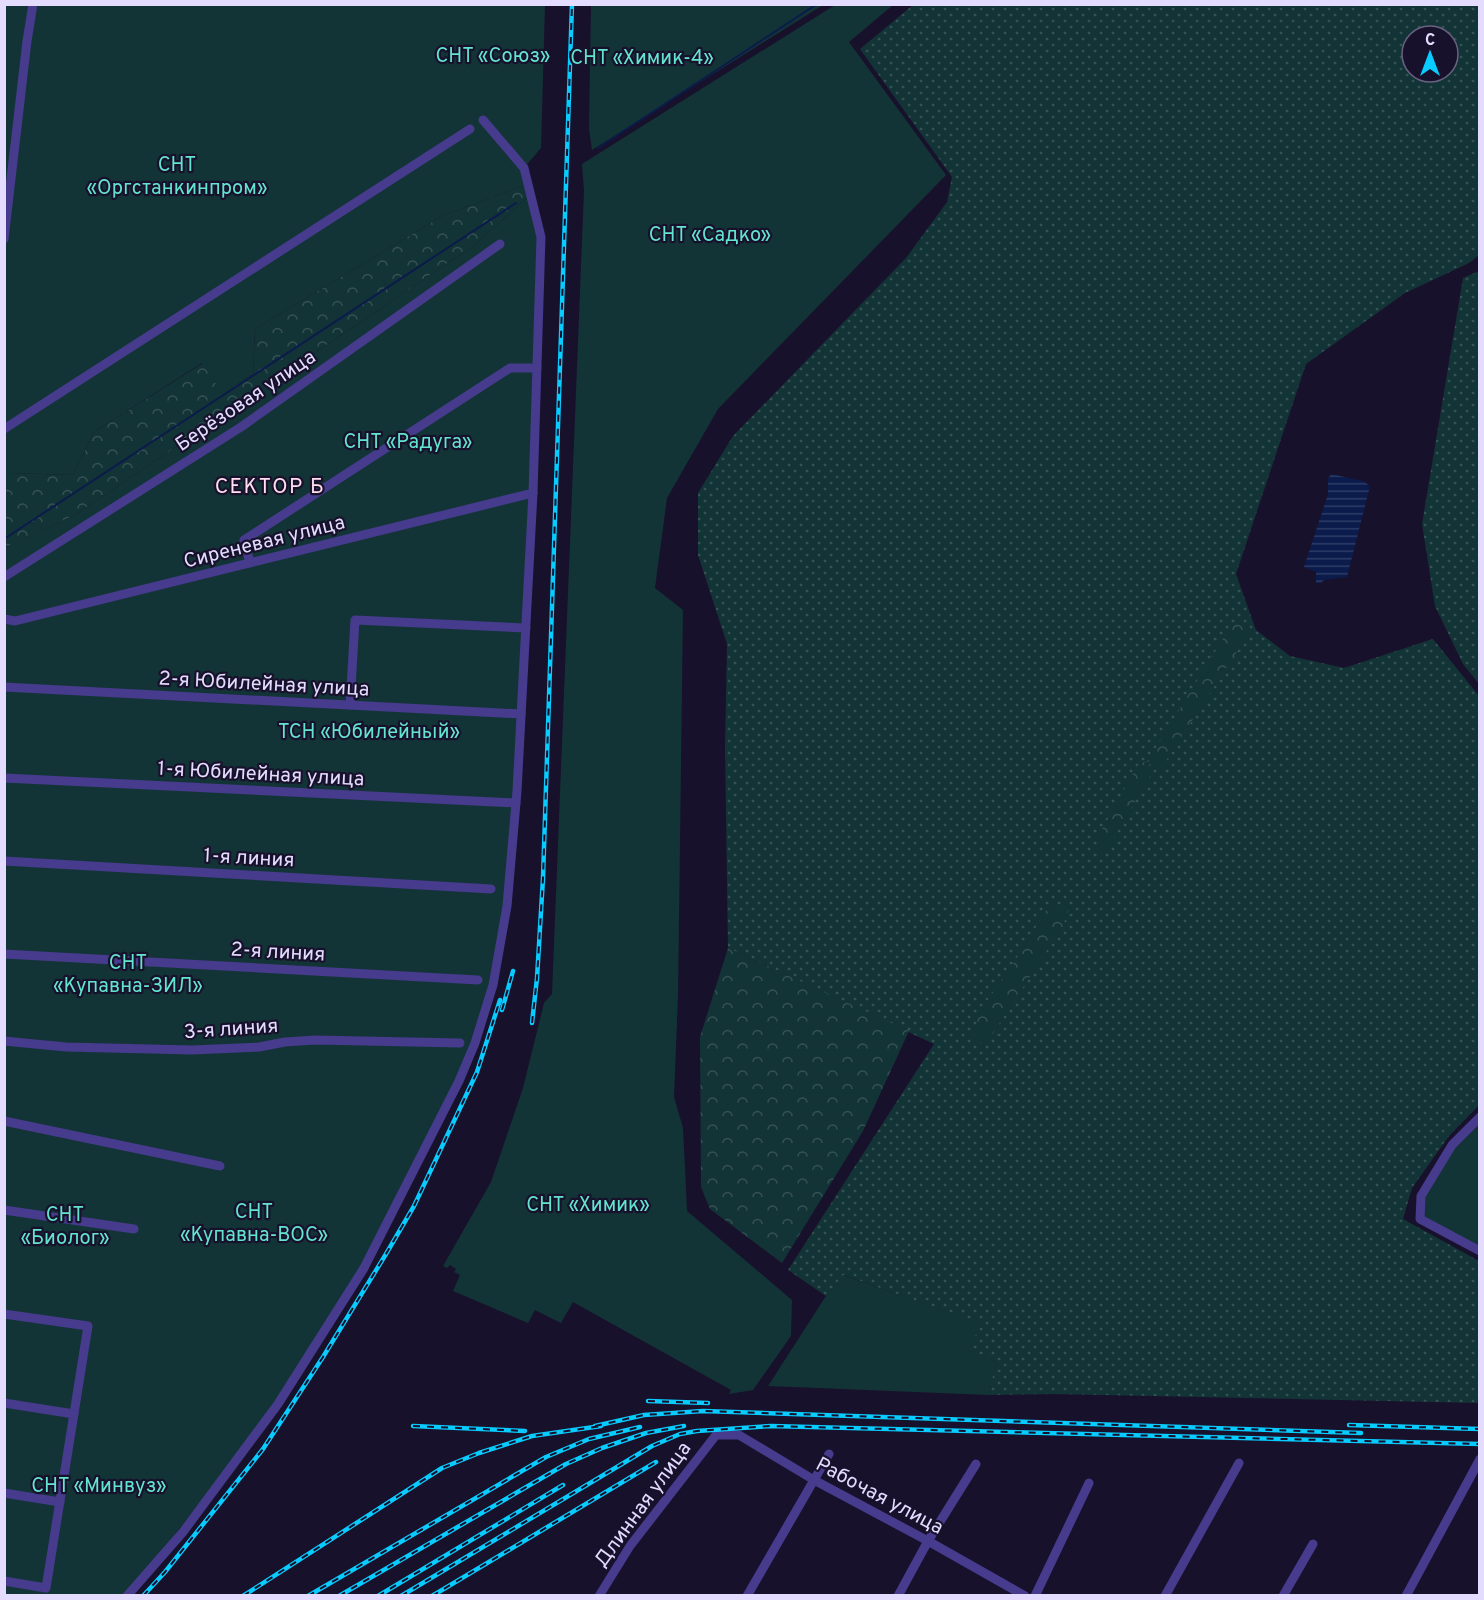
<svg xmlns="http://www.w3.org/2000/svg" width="1484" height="1600" font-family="Overpass,sans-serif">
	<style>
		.grass { fill: url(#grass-dots); fill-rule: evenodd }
		.forest { fill: url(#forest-crowns) }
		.green { fill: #133436 }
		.water { fill: url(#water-rules) }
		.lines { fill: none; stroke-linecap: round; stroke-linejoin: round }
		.stream { stroke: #0a1b4c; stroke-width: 2 }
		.minor { stroke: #463b8c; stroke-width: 9 }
		.rail-casing { stroke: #08ccff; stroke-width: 4.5 }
		.rail { stroke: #18112c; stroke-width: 2; stroke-dasharray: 7; stroke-linecap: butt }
		.labels { text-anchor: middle; stroke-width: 4.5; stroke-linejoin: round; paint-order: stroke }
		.park-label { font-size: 20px; fill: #63e4d1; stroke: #18112c }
		.street-label { font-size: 20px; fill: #e3dcff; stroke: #18112c }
		.neighbourhood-label { font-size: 21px; letter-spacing: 1.5px; fill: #ffdeef; stroke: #18112c }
	</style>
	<defs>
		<pattern id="grass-dots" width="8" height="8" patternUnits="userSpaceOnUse" patternTransform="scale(1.5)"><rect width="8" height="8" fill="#133436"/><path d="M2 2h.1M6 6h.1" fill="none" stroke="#355154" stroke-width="1.8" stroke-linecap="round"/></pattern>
		<pattern id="forest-crowns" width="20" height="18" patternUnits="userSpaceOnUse" patternTransform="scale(1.5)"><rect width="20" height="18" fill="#133436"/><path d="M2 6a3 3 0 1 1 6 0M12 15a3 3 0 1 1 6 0" fill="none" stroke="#355154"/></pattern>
		<pattern id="water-rules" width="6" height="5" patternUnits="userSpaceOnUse" patternTransform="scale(1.5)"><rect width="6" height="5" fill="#0a1b4c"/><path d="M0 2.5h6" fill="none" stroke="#2e3c67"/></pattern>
	</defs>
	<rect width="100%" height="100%" fill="#18112c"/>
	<!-- grass -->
	<g class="grass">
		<path d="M913,5H1479V255L1469,263L1405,293L1306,364L1236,574L1256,630L1290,656L1344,668L1433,639L1479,696V1105L1449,1136L1412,1188L1403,1219L1479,1261V1403L1056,1394L989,1395L995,1361L966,1351L981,1325L844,1275L826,1296L788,1270L934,1044L728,948L725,748L727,644L698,555V493L733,436L906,258L947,202L952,177L860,49ZM1412,36H1448V72H1412Z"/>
		<path d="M1479,271V684L1463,664L1435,606L1422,524L1463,278Z"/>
	</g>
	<!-- forest -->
	<g class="forest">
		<path d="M528,184L530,195L476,244L75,515L5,548L4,476L10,473L73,475L94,432L203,363L222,392L253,374L255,329L442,216Z"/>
		<path d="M1247,623V636L1162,767L1156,771L1152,754L1232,624Z"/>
		<path d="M1149,760L1150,777L1107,849L1096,854L1101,831L1138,765Z"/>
		<path d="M1051,903L1069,909L1063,926L986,1044L973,1039L979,1012L1009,970Z"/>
		<path d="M728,948L909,1031L863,1131L782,1263L710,1209L701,1187L700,1037Z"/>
	</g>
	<!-- green -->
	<g class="green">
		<path d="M5,5H545L541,148L524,168L528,184L442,216L255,329L253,374L222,393L202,363L94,432L73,475L10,473L5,476Z"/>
		<path d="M591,5V4L823,5L592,150L589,129Z"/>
		<path d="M835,5H893L849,42L946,175L718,409L667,498L655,588L683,610L678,996L674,1097L683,1128L687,1211L792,1300L791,1336L753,1390L729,1394L731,1390L573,1302L561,1323L535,1310L528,1323L453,1291L460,1275L454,1272L456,1269L450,1265L447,1268L443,1266L491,1182L523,1088L544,1003L552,994L584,191L582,164Z"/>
		<path d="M530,195L541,237L533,493L507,906L475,1043L364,1268L278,1404L127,1595H5L4,548L75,515L476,244Z"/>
		<path d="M1479,1117V1251L1420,1219L1421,1196L1452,1145Z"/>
		<path d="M843,1275L982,1324L967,1350L996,1361L989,1395L768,1386L826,1296Z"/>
	</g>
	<!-- water -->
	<path class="water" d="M1331,474L1363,481L1370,486L1347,577L1324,580L1321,583H1316V572L1304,567L1328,494V479Z"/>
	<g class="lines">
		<!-- stream -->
		<g class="stream">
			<path d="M598,148L817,4"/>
			<path d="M4,539L516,203"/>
		</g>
		<!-- minor -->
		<g class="minor">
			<path d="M4,239L27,41L33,4"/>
			<path d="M4,429L470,129"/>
			<path d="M250,563L244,540L510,368H537"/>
			<path d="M4,577L241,427L500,244"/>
			<path d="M4,619L15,621L533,493"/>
			<path d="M4,687L521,714"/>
			<path d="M350,705L355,620L526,628"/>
			<path d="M4,778L516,803"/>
			<path d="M4,861L491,889"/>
			<path d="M4,954L478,980"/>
			<path d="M4,1041L66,1047L192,1050L259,1047L285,1042L315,1040L460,1043"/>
			<path d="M1480,1117L1452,1145L1421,1196L1420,1219L1480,1251"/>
			<path d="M4,1121L220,1166"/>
			<path d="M4,1210L134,1229"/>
			<path d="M4,1314L88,1326L46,1588L4,1581"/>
			<path d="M4,1403L74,1414"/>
			<path d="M4,1493L60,1502"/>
			<path d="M127,1596L183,1532L278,1404L364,1268L459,1081L475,1043L493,985L507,906L517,791L533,493L541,237L524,168L483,120"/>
			<path d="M599,1596L630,1546L716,1435H739L814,1480L928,1541L1025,1596"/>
			<path d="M747,1596L829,1454"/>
			<path d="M898,1596L928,1541L976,1464"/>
			<path d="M1035,1596L1089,1483"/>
			<path d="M1165,1596L1239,1463"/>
			<path d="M1283,1596L1313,1544"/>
			<path d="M1406,1596L1480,1459"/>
		</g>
		<!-- rail casing -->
		<g class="rail-casing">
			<g id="rail">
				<path d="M502,1010L513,971"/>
				<path d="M532,1023L537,978L543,878L572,4"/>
				<path d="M648,1401L708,1403"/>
				<path d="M1349,1425L1480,1429"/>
				<path d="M413,1426L525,1431"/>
				<path d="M595,1426L644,1415L703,1411L1361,1433"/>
				<path d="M143,1596L165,1572L263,1449L323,1357L386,1254L414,1206L477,1072L500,1000"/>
				<path d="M243,1596L442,1468L479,1453L532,1436L601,1426"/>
				<path d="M308,1596L546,1457L589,1439L640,1427"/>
				<path d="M339,1596L566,1464L602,1448L646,1433L684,1426"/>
				<path d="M378,1596L563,1485"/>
				<path d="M401,1596L652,1446L680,1434L697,1431L771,1426L1480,1444"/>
				<path d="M432,1596L656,1462"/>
			</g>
		</g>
		<!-- rail -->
		<use href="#rail" class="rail"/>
	</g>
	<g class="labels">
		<!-- park labels -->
		<g class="park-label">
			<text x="493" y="62">СНТ «Союз»</text>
			<text x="642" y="64">СНТ «Химик-4»</text>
			<text x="177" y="171">СНТ<tspan x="177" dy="23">«Оргстанкинпром»</tspan></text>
			<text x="710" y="241">СНТ «Садко»</text>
			<text x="408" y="448">СНТ «Радуга»</text>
			<text x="369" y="738">ТСН «Юбилейный»</text>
			<text x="128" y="969">СНТ<tspan x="128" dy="23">«Купавна-ЗИЛ»</tspan></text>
			<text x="588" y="1211">СНТ «Химик»</text>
			<text x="254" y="1218">СНТ<tspan x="254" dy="23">«Купавна-ВОС»</tspan></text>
			<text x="65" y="1221">СНТ<tspan x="65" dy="23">«Биолог»</tspan></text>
			<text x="99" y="1492">СНТ «Минвуз»</text>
		</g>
		<!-- street labels -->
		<g class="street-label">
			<text transform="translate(245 400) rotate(-34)" y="7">Берёзовая улица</text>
			<text transform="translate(264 541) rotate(-14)" y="7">Сиреневая улица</text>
			<text transform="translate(264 683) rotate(3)" y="7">2-я Юбилейная улица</text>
			<text transform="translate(261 773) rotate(3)" y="7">1-я Юбилейная улица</text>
			<text transform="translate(249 857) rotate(3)" y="7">1-я линия</text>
			<text transform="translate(278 951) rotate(3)" y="7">2-я линия</text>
			<text transform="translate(231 1028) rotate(-4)" y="7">3-я линия</text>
			<text transform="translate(880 1495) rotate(28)" y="7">Рабочая улица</text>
			<text transform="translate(642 1504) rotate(-54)" y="7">Длинная улица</text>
		</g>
		<!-- neighbourhood labels -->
		<g class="neighbourhood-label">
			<text x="270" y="493">СЕКТОР Б</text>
		</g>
	</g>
	<!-- border -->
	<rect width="1484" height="1600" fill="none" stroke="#e3dcff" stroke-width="12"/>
	<!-- north arrow -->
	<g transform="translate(1430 54)"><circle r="28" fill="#18112c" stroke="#696280" stroke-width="1.5"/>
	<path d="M0-4.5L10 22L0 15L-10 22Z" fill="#08ccff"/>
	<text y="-9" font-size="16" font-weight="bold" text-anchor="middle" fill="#e3dcff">С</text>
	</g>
</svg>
